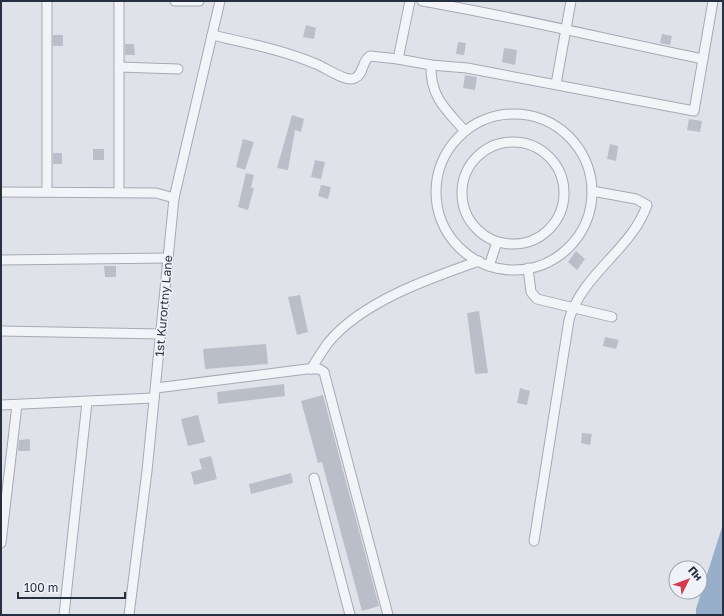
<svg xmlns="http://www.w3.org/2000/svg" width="724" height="616" font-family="'Golos Text',sans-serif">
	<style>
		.water { fill: #98afcb }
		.building { fill: #b9bec9 }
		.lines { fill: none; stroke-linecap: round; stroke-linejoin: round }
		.minor-casing { stroke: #a4aab3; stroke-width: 11 }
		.minor { stroke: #f2f4f7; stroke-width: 9 }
		.labels { text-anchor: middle; stroke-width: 3; stroke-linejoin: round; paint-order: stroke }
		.street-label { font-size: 12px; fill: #273041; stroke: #eff2f7 }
	</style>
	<rect width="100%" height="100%" fill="#dfe3e9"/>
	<!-- water -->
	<path class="water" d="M723,524V615H696V609Z"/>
	<!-- building -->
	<g class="building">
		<path d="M306,25L316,28L314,39L303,37Z"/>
		<path d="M662,34L672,36L670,45L660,43Z"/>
		<rect x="53" y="35" width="10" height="11"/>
		<path d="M458,42L466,43L464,55L456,54Z"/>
		<path d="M125,44H134L135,55H125Z"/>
		<path d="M504,48L517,50L515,65L502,62Z"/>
		<path d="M465,75L477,77L475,90L463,88Z"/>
		<path d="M292,115L304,119L301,132L295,130L288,170L277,168Z"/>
		<path d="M689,119L702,121L700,132L687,130Z"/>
		<path d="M243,139L254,142L245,170L236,167Z"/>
		<path d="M610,144L618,146L616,161L607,159Z"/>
		<rect x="93" y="149" width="11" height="11"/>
		<rect x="53" y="153" width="9" height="11"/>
		<path d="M315,160L325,162L321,179L311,177Z"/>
		<path d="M246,173L254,175L251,188H254L248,210L238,207Z"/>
		<path d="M321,185L331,187L328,199L318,196Z"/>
		<path d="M576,251L585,259L577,270L568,262Z"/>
		<path d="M104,266H116V277H105Z"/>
		<path d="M300,295L308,332L297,335L288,297Z"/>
		<path d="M479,311L488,373L475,374L467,313Z"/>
		<path d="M605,337L619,340L616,349L603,346Z"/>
		<path d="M266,344L268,364L205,369L203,349Z"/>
		<path d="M284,384L285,396L218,404L217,392Z"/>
		<path d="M520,388L530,391L527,405L517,403Z"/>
		<path d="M323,395L379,606L362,611L322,462L318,463L301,401Z"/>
		<path d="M198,415L205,442L188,446L181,419Z"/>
		<path d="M582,433L592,434L590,445L581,443Z"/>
		<path d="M30,439V451H18L19,440Z"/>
		<path d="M211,456L217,479L194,485L191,472L202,469L199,459Z"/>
		<path d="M291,473L293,483L251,494L249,484Z"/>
	</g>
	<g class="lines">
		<!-- minor casing -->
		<g class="minor-casing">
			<g id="minor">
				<path d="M119,1V192"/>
				<path d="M175,1H199"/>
				<path d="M410,1L398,59L431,65L467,68L694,111L713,1"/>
				<path d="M422,1C516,17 609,40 703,59"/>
				<path d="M212,35C247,43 283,50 316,64C325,67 346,83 355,78C364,74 361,62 370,56L398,59"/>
				<path d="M431,65C430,96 445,109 465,131"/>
				<path d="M119,67L178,69"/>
				<path d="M556,84L571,1"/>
				<circle cx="514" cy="192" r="78"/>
				<circle cx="513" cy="193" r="51"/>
				<path d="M1,192L156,193L174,198"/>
				<path d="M47,192V1"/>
				<path d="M1,260L168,258"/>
				<path d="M489,266L497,242"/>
				<path d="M528,268L531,292L537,299L612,317"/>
				<path d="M1,331L161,334"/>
				<path d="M311,369C316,361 322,351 328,343C361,302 430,278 479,261"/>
				<path d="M156,388L307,369H319L324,372L388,615"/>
				<path d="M1,405L154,398"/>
				<path d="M314,478L350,615"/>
				<path d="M534,541L569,320C582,274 632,249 647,205L636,199L592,191"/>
				<path d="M1,543L17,405"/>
				<path d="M64,615L87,402"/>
				<path d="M129,615L147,471L174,198L220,1"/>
			</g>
		</g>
		<!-- minor -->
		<use href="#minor" class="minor"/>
	</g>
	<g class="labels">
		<!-- street labels -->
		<g class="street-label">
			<text transform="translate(164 306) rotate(-85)" y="4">1st Kurortny Lane</text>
		</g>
	</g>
	<!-- border -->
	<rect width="724" height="616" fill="none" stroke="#273041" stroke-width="4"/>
	<!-- north arrow -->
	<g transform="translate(688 580) rotate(48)"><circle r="19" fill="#eff2f7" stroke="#9fa4ae"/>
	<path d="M0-3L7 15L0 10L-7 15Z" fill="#d53d4e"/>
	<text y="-6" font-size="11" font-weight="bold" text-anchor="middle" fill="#273041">Пн</text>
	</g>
	<!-- scale -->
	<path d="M18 592v6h107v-6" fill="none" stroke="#273041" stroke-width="2"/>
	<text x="24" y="592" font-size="12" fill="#273041" stroke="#eff2f7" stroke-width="3" paint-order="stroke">100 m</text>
</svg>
